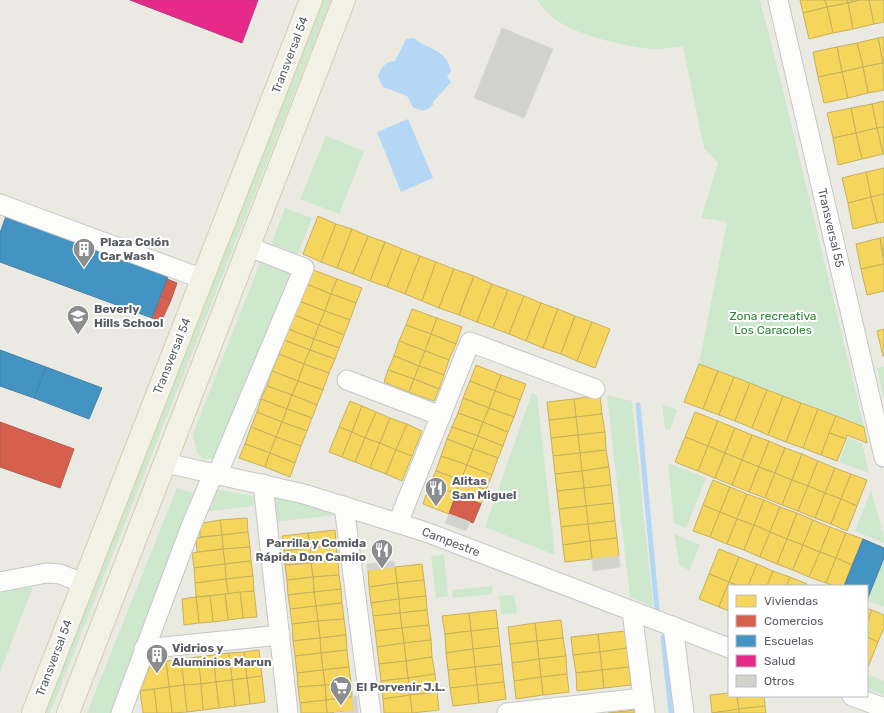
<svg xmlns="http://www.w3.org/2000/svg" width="884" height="713" font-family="Rubik,sans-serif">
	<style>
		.green { fill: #cee8cd }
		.water { fill: #b4d7f6 }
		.homes { fill: #f6d55c; stroke: #c7b15e }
		.shops { fill: #d6604d; stroke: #b05f53 }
		.schools { fill: #4393c3; stroke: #4982a6 }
		.health { fill: #e7298a; stroke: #bc387e }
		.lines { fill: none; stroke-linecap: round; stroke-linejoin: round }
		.stream { stroke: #b4d7f6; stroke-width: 5 }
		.building { fill: #d2d2cd; stroke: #d9d7d2 }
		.street-casing { stroke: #c6c7c5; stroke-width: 21 }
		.primary-casing { stroke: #d5ccad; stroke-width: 24 }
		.street { stroke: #fcfcfb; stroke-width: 19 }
		.primary { stroke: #f2f1e5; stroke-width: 22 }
		.labels { text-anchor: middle; stroke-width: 4; stroke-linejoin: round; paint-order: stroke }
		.street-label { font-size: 12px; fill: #585c62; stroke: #fff }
		.poi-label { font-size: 12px; font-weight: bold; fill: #585c62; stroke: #fff; text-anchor: start }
		.park-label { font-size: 12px; fill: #2d8535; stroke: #fff }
	</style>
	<rect width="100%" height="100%" fill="#eae9e2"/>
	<!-- green -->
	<g class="green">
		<path d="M322,0H331L50,713H42Z"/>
		<path d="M537,0H760L784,94L864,427L699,364L727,222L701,218L718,163L704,148L683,47C673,47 662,50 652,49C628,47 581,36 561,23C551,17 543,9 537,0Z"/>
		<path d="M326,136L364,151L339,214L300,199Z"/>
		<path d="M285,208L312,218L298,254L271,244Z"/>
		<path d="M261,260L295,272L216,458L204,459L197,453L193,434Z"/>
		<path d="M884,367V399L877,368Z"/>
		<path d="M532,393L537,395L555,555L485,527Z"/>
		<path d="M607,395L632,401L653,607L630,597Z"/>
		<path d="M662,404L677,410L670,430L665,429Z"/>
		<path d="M848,438L862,443L869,473L839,462Z"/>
		<path d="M668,463L706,478L686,528L674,523Z"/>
		<path d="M177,488L196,494L115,713H87Z"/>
		<path d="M214,489L257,497L253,506L203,512Z"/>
		<path d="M871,490L884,537V543L855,531Z"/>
		<path d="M269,494L337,510V515L271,522Z"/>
		<path d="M674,534L700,545L689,570L680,566Z"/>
		<path d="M444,555L448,596L436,598L431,556Z"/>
		<path d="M884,558V607L867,600Z"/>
		<path d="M492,586L493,594L453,598L452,590Z"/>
		<path d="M33,587L0,672V593Z"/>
		<path d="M514,595L517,613L501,614L499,596Z"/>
		<path d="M867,674L884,681V695L867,688Z"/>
	</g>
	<!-- water -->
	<g class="water">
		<path d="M414,38C429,51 447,49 451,71L447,77L451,82L433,102V105C425,112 422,111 413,107L407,96L383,87L378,76C382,66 385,62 395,61L406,39Z"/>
		<path d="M408,119L433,178L401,192L377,132Z"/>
	</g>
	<!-- homes -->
	<g class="homes">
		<path d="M800,0H825L827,7L803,13Z"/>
		<path d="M825,0H847L848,3L827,7Z"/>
		<path d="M847,0H860L848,3Z"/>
		<path d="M860,0H869L874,24L853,29L848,3Z"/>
		<path d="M869,0H884V22L874,24Z"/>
		<path d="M848,3L853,29L833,33L827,7Z"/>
		<path d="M827,7L833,33L809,39L803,13Z"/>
		<path d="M884,37V63H883L878,38Z"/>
		<path d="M878,38L883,63L863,67L857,43Z"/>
		<path d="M857,43L863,67L842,72L837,47Z"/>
		<path d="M837,47L842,72L818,77L813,52Z"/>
		<path d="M883,63L884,90L868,93L863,67Z"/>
		<path d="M863,67L868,93L848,98L842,72Z"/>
		<path d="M842,72L848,98L824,103L818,77Z"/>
		<path d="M884,101V127L877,128L872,104Z"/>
		<path d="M872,104L877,128L856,133L851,108Z"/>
		<path d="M851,108L856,133L833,138L827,113Z"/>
		<path d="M884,127V154H883L877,128Z"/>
		<path d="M877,128L883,154L862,159L856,133Z"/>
		<path d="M856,133L862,159L838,165L833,138Z"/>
		<path d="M884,168V194L871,197L866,172Z"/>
		<path d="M866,172L871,197L848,203L842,178Z"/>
		<path d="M884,194V222L877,223L871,197Z"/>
		<path d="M871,197L877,223L853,229L848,203Z"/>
		<path d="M318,216L336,224L321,262L303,254Z"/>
		<path d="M336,224L352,229L337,268L321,262Z"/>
		<path d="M352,229L368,236L353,274L337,268Z"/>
		<path d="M368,236L385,242L370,281L353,274Z"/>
		<path d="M884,237V258L880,238Z"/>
		<path d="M880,238L884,264L861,269L856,244Z"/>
		<path d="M385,242L402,249L387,287L370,281Z"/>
		<path d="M402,249L420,256L405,294L387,287Z"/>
		<path d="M420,256L436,262L422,301L405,294Z"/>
		<path d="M436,262L454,269L439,308L422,301Z"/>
		<path d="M884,264V291L867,295L861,269Z"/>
		<path d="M311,269L337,279L331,294L306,284Z"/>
		<path d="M454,269L474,276L459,315L439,308Z"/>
		<path d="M474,276L492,284L477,322L459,315Z"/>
		<path d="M337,279L362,288L356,303L331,294Z"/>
		<path d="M306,284L331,294L325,311L299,301Z"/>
		<path d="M492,284L508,290L493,328L477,322Z"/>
		<path d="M508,290L524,296L509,334L493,328Z"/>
		<path d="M331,294L356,303L350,320L325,311Z"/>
		<path d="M524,296L541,303L526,341L509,334Z"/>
		<path d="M299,301L325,311L319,325L294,315Z"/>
		<path d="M541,303L558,309L543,348L526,341Z"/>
		<path d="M412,309L437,318L431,334L406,325Z"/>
		<path d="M558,309L575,316L561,354L543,348Z"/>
		<path d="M325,311L350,320L344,335L319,325Z"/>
		<path d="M294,315L319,325L314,339L288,329Z"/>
		<path d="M575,316L592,322L577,361L561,354Z"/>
		<path d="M437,318L462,327L456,344L431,334Z"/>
		<path d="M592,322L610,329L595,368L577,361Z"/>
		<path d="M319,325L344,335L339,348L314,339Z"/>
		<path d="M406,325L431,334L425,351L399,341Z"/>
		<path d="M288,329L314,339L310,350L284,340Z"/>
		<path d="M884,329V356H883L877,331Z"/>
		<path d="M431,334L456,344L449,360L425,351Z"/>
		<path d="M314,339L339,348L335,359L310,350Z"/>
		<path d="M284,340L310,350L304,364L279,354Z"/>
		<path d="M399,341L425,351L419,366L394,356Z"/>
		<path d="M310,350L335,359L329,373L304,364Z"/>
		<path d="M425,351L449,360L444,375L419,366Z"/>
		<path d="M279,354L304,364L298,381L272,371Z"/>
		<path d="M394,356L419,366L414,379L388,370Z"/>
		<path d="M304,364L329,373L323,390L298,381Z"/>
		<path d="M699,364L718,371L703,409L684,402Z"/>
		<path d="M476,365L501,375L495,391L470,381Z"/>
		<path d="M419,366L444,375L439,389L414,379Z"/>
		<path d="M388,370L414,379L409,392L384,382Z"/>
		<path d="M272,371L298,381L292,395L267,386Z"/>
		<path d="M718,371L734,377L719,415L703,409Z"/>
		<path d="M501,375L526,384L520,400L495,391Z"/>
		<path d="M734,377L750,383L735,421L719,415Z"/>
		<path d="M414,379L439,389L434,401L409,392Z"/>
		<path d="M298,381L323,390L317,405L292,395Z"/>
		<path d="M470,381L495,391L489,408L463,398Z"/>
		<path d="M750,383L767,390L752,428L735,421Z"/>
		<path d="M267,386L292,395L287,409L261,399Z"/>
		<path d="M767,390L783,396L768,435L752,428Z"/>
		<path d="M495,391L520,400L514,417L489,408Z"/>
		<path d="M292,395L317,405L312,418L287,409Z"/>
		<path d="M600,395L602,414L576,417L574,399Z"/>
		<path d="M783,396L801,403L786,442L768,435Z"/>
		<path d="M463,398L489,408L483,422L458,413Z"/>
		<path d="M261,399L287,409L282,422L257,412Z"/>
		<path d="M574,399L576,417L549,420L547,402Z"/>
		<path d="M350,401L362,406L352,432L339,427Z"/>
		<path d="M801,403L818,409L803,448L786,442Z"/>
		<path d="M362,406L376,412L365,438L352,432Z"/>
		<path d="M489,408L514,417L508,432L483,422Z"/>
		<path d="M287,409L312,418L307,431L282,422Z"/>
		<path d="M818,409L836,416L821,455L803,448Z"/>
		<path d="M257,412L282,422L276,437L251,427Z"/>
		<path d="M376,412L390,418L380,443L365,438Z"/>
		<path d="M695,412L718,421L708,446L685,437Z"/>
		<path d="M458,413L483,422L478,436L452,427Z"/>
		<path d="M602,414L605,432L578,435L576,417Z"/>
		<path d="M836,416L864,427L867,443L847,435L846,439L829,433Z"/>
		<path d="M576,417L578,435L551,438L549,420Z"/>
		<path d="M390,418L407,424L396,450L380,443Z"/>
		<path d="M718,421L735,428L725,453L708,446Z"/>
		<path d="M282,422L307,431L301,446L276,437Z"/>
		<path d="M483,422L508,432L503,446L478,436Z"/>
		<path d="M407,424L422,431L412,456L396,450Z"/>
		<path d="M251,427L276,437L270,453L245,444Z"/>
		<path d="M339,427L352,432L342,457L329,452Z"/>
		<path d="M452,427L478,436L473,449L447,439Z"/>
		<path d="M735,428L752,435L742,460L725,453Z"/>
		<path d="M352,432L365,438L355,462L342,457Z"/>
		<path d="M605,432L606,450L580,453L578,435Z"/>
		<path d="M829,433L846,439L837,461L821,455Z"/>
		<path d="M578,435L580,453L553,456L551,438Z"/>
		<path d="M752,435L769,441L759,467L742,460Z"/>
		<path d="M478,436L503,446L498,458L473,449Z"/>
		<path d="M276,437L301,446L295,463L270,453Z"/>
		<path d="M685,437L708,446L698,471L675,462Z"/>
		<path d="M365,438L380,443L370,468L355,462Z"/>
		<path d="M447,439L473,449L467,465L441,456Z"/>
		<path d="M769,441L785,448L775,473L759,467Z"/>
		<path d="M380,443L396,450L386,474L370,468Z"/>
		<path d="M245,444L270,453L265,467L239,458Z"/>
		<path d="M708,446L725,453L715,478L698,471Z"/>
		<path d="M785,448L802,454L792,480L775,473Z"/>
		<path d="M473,449L498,458L492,475L467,465Z"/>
		<path d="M396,450L412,456L402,481L386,474Z"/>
		<path d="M606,450L609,467L582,471L580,453Z"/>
		<path d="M270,453L295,463L290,477L265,467Z"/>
		<path d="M580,453L582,471L555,474L553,456Z"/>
		<path d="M725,453L742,460L732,485L715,478Z"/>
		<path d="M802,454L818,461L808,486L792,480Z"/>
		<path d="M441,456L467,465L461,480L436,471Z"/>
		<path d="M742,460L759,467L749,492L732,485Z"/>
		<path d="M818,461L835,468L825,493L808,486Z"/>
		<path d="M467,465L492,475L486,490L461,480Z"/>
		<path d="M609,467L611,485L584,488L582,471Z"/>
		<path d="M759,467L775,473L765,498L749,492Z"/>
		<path d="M835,468L851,474L841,499L825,493Z"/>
		<path d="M436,471L461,480L456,494L430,484Z"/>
		<path d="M582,471L584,488L557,491L555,474Z"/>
		<path d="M775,473L792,480L782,505L765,498Z"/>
		<path d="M851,474L867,480L857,506L841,499Z"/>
		<path d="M461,480L486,490L481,504L456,494Z"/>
		<path d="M713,480L730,487L720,512L703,505Z"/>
		<path d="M792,480L808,486L798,511L782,505Z"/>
		<path d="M430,484L456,494L449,514L423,504Z"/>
		<path d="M611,485L613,503L586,506L584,488Z"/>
		<path d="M808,486L825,493L815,518L798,511Z"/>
		<path d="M730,487L747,494L737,519L720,512Z"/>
		<path d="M584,488L586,506L559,509L557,491Z"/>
		<path d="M825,493L841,499L831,524L815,518Z"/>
		<path d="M747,494L764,500L754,525L737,519Z"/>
		<path d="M841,499L857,506L847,531L831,524Z"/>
		<path d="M764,500L780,507L770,532L754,525Z"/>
		<path d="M613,503L615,521L588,524L586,506Z"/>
		<path d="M703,505L720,512L710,537L693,531Z"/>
		<path d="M586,506L588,524L561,527L559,509Z"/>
		<path d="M780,507L797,513L787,539L770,532Z"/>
		<path d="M720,512L737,519L727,544L710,537Z"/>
		<path d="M797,513L813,520L803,545L787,539Z"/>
		<path d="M247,518L248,532L222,535L220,520Z"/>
		<path d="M737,519L754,525L744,550L727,544Z"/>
		<path d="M220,520L222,535L200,537V529L203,523Z"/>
		<path d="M813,520L830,527L820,552L803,545Z"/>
		<path d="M615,521L617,538L590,541L588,524Z"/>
		<path d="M588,524L590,541L563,545L561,527Z"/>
		<path d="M754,525L770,532L760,557L744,550Z"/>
		<path d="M830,527L846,533L836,558L820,552Z"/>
		<path d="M335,530L336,545L310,548L308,533Z"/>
		<path d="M248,532L250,547L223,549L222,535Z"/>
		<path d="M770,532L787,539L777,564L760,557Z"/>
		<path d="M308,533L310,548L284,551L282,536Z"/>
		<path d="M846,533L863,539L852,565L836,558Z"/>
		<path d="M222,535L223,549L197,552L196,538Z"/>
		<path d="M617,538L619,556L592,559L590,541Z"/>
		<path d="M787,539L803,545L793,570L777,564Z"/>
		<path d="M590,541L592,559L565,562L563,545Z"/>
		<path d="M336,545L338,560L311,563L310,548Z"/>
		<path d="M803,545L820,552L809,577L793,570Z"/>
		<path d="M250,547L251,561L225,564L223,549Z"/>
		<path d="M310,548L311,563L285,565L284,551Z"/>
		<path d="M223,549L225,564L194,568L192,553Z"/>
		<path d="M719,549L739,557L729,582L709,574Z"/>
		<path d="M820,552L836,558L826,583L809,577Z"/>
		<path d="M739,557L757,564L748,586H739L729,582Z"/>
		<path d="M836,558L852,565L844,586H833L826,583Z"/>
		<path d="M338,560L339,575L313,577L311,563Z"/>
		<path d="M251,561L253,576L226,579L225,564Z"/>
		<path d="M311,563L313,577L287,580L285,565Z"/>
		<path d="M225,564L226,579L195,583L194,568Z"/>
		<path d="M422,564L424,580L397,583L395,567Z"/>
		<path d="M757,564L773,571L767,586H748Z"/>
		<path d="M395,567L397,583L369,587L368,570Z"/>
		<path d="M773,571L790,577L786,586H767Z"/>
		<path d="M709,574L729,582L719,607L699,599Z"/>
		<path d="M339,575L341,589L314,592L313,577Z"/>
		<path d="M253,576L254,591L228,594L226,579Z"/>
		<path d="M313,577L314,592L288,595L287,580Z"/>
		<path d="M790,577L807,584L806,586H786Z"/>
		<path d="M226,579L228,594L196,597L195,583Z"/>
		<path d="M424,580L426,596L399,599L397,583Z"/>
		<path d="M729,582L739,586H729V611L719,607Z"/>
		<path d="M397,583L399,599L371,603L369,587Z"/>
		<path d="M341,589L342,603L316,606L314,592Z"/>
		<path d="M254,591L257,617L243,618L240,592Z"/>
		<path d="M240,592L243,618L228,620L225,594Z"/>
		<path d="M314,592L316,606L290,609L288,595Z"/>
		<path d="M225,594L228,620L213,622L210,596Z"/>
		<path d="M210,596L213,622L199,623L196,597Z"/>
		<path d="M426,596L427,610L400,613L399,599Z"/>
		<path d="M196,597L199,623L184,625L182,599Z"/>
		<path d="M399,599L400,613L373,616L371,603Z"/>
		<path d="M342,603L344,619L318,621L316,606Z"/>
		<path d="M316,606L318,621L292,624L290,609Z"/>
		<path d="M867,608L872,610L867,623Z"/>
		<path d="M427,610L429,625L402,628L400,613Z"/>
		<path d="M496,610L498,628L471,631L469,613Z"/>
		<path d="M872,610L884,615V628L878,642L867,637V623Z"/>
		<path d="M400,613L402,628L375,631L373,616Z"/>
		<path d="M469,613L471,631L445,634L442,616Z"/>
		<path d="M344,619L346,635L320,638L318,621Z"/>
		<path d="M561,620L563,638L537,641L535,623Z"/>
		<path d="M318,621L320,638L293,641L292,624Z"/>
		<path d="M535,623L537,641L510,644L508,627Z"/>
		<path d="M429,625L431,640L404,643L402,628Z"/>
		<path d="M402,628L404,643L377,647L375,631Z"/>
		<path d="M498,628L500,646L473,649L471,631Z"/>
		<path d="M471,631L473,649L446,653L445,634Z"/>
		<path d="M625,631L627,648L600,652L598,634Z"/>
		<path d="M598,634L600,652L573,655L571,637Z"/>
		<path d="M346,635L347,650L321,653L320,638Z"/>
		<path d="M867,637L878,642L868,667L867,666Z"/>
		<path d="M320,638L321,653L295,656L293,641Z"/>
		<path d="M563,638L566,656L539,659L537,641Z"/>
		<path d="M431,640L432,657L406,661L404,643Z"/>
		<path d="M537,641L539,659L512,663L510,644Z"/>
		<path d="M404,643L406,661L379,664L377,647Z"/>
		<path d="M500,646L502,664L475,667L473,649Z"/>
		<path d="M627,648L629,667L602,670L600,652Z"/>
		<path d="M473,649L475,667L448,670L446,653Z"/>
		<path d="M259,650L262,676L247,678L244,652Z"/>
		<path d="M347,650L349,667L323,670L321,653Z"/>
		<path d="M244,652L247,678L232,680L229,653Z"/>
		<path d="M600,652L602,670L576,673L573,655Z"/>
		<path d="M229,653L232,680L216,682L213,655Z"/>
		<path d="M321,653L323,670L297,673L295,656Z"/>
		<path d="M213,655L216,682L201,684L198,657Z"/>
		<path d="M566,656L567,674L541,677L539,659Z"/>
		<path d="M198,657L201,684L184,685L181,659Z"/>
		<path d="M432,657L435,674L408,678L406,661Z"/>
		<path d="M181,659L184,685L169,687L166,661Z"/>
		<path d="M539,659L541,677L514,681L512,663Z"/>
		<path d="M166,661L169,687L140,691L151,663Z"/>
		<path d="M406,661L408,678L381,681L379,664Z"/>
		<path d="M502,664L504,682L477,685L475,667Z"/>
		<path d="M349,667L351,682L325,685L323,670Z"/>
		<path d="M475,667L477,685L450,688L448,670Z"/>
		<path d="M629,667L631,685L604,688L602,670Z"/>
		<path d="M323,670L325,685L298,687L297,673Z"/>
		<path d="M602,670L604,688L577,691L576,673Z"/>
		<path d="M435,674L437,692L410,695L408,678Z"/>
		<path d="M567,674L569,692L543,695L541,677Z"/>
		<path d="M262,676L265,702L250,704L247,678Z"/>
		<path d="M541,677L543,695L516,699L514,681Z"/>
		<path d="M247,678L250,704L235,706L232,680Z"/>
		<path d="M408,678L410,695L383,699L381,681Z"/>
		<path d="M232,680L235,706L219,708L216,682Z"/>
		<path d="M216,682L219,708L203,710L201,684Z"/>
		<path d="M351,682L352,697L326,700L325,685Z"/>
		<path d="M504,682L506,699L479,703L477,685Z"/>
		<path d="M201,684L203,710L187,712L184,685Z"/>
		<path d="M184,685L187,712L172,713L169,687Z"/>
		<path d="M325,685L326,700L300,703L298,687Z"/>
		<path d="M477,685L479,703L453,706L450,688Z"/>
		<path d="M169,687L172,713H157L154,689Z"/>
		<path d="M154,689L157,713H143L140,691Z"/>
		<path d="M437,692L439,710L412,713L410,695Z"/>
		<path d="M729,693V696H737L739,709L712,713L710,695Z"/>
		<path d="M410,695L412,713H384L383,699Z"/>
		<path d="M737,696H764L765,706L739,709Z"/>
		<path d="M352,697L354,711L327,713L326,700Z"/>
		<path d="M326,700L327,713H301L300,703Z"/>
		<path d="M765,706L766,713H739V709Z"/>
		<path d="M739,709V713H712Z"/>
		<path d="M635,710L636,713H608Z"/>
	</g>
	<!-- shops -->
	<g class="shops">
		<path d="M167,279L177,283L171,300L160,296Z"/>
		<path d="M160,296L171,300L161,322L152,318Z"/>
		<path d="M0,422L74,449L60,488L0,467Z"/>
		<path d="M456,494L481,504L473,523L449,514Z"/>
	</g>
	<!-- schools -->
	<g class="schools">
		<path d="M6,216L168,276L152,318L0,262V233Z"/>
		<path d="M0,350L46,367L34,398L0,386Z"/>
		<path d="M46,367L102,388L89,419L34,398Z"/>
		<path d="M863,539L884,548V558L867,600V586H844Z"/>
	</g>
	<!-- health -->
	<path class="health" d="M130,0H258L242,43Z"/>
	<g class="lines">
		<!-- stream -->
		<g class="stream">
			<path d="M638,405L657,610"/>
			<path d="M663,637L671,713"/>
		</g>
	</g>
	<!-- building -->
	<g class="building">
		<path d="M502,28L553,49L524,118L474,98Z"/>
		<path d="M449,514L470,522L466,531L445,523Z"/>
		<path d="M619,556L620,567L593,571L592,559Z"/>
		<path d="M394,561L395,567L368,570L367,564Z"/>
		<path d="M357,696L358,713H334L354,711L352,697Z"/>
	</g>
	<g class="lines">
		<!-- street casing -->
		<g class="street-casing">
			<g id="street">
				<path d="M778,0L884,457"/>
				<path d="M0,204L203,279"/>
				<path d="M347,380L441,416"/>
				<path d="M166,463L304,494L426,532L729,648"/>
				<path d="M217,475L304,268L249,247"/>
				<path d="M263,484L288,713"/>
				<path d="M344,506L371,713"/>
				<path d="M398,523L470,342L595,389"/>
				<path d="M0,582L47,573L60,574L83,583"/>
				<path d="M632,611L645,713"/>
				<path d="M673,626L684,713"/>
				<path d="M144,649L280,635"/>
				<path d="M852,696L884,708"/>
				<path d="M121,713L191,526L213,474"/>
				<path d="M507,713L643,698"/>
			</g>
		</g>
		<!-- primary casing -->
		<g class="primary-casing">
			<g id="primary">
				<path d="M33,713C124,475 219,238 311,0"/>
				<path d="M68,713L344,0"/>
			</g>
		</g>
		<!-- street -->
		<use href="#street" class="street"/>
		<!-- primary -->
		<use href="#primary" class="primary"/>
	</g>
	<!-- icons -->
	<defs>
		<g id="building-pin" transform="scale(1.15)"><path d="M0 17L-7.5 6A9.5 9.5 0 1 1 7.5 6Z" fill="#8b8d8f" stroke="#fff"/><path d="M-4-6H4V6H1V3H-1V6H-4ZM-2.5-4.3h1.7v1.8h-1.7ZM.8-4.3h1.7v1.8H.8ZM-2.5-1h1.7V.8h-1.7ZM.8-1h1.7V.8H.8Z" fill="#fff"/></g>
		<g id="school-pin" transform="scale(1.15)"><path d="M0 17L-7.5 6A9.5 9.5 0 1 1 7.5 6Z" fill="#8b8d8f" stroke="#fff"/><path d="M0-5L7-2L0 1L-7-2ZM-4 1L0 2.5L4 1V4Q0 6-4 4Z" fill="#fff"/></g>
		<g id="restaurant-pin" transform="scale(1.15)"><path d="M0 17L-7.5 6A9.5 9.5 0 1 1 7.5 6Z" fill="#8b8d8f" stroke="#fff"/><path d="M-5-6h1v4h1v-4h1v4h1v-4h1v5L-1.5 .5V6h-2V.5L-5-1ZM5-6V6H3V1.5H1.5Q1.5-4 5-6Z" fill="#fff"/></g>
		<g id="supermarket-pin" transform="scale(1.15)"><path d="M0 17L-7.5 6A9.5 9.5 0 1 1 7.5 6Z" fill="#8b8d8f" stroke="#fff"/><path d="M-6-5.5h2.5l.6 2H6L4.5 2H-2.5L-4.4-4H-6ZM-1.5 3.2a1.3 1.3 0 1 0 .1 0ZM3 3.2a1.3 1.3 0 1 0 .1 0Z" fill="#fff"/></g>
	</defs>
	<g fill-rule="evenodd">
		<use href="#building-pin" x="84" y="249"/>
		<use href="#school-pin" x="78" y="316"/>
		<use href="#restaurant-pin" x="436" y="488"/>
		<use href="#restaurant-pin" x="382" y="550"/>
		<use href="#building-pin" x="157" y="655"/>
		<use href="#supermarket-pin" x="341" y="687"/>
	</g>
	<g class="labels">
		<!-- street labels -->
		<g class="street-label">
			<text transform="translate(290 55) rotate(-69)" y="4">Transversal 54</text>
			<text transform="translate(831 228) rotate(77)" y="4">Transversal 55</text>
			<text transform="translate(172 356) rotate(-68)" y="4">Transversal 54</text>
			<text transform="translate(451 542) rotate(21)" y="4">Campestre</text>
			<text transform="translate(54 658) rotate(-69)" y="4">Transversal 54</text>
		</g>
		<!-- poi labels -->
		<g class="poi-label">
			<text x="100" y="246">Plaza Colón<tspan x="100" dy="14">Car Wash</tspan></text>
			<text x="94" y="313">Beverly<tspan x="94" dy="14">Hills School</tspan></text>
			<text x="452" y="485">Alitas<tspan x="452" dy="14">San Miguel</tspan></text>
			<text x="366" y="547" text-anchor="end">Parrilla y Comida<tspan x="366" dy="14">Rápida Don Camilo</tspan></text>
			<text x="172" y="652">Vidrios y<tspan x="172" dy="14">Aluminios Marun</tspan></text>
			<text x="356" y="691">El Porvenir J.L.</text>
		</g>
		<!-- park labels -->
		<g class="park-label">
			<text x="773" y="320">Zona recreativa<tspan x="773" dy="14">Los Caracoles</tspan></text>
		</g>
	</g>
	<!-- legend -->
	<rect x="728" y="585" width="140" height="112" fill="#ffffff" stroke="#bcbec0"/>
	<rect x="736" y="595" width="20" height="12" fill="#f6d55c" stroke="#bcbec0"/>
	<text x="764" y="605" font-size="12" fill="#585c62">Viviendas</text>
	<rect x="736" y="615" width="20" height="12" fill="#d6604d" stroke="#bcbec0"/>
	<text x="764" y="625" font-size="12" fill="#585c62">Comercios</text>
	<rect x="736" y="635" width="20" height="12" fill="#4393c3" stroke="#bcbec0"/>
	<text x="764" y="645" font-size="12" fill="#585c62">Escuelas</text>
	<rect x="736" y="655" width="20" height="12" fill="#e7298a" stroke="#bcbec0"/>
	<text x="764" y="665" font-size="12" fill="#585c62">Salud</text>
	<rect x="736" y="675" width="20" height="12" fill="#d2d2cd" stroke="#bcbec0"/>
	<text x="764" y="685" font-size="12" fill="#585c62">Otros</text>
</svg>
